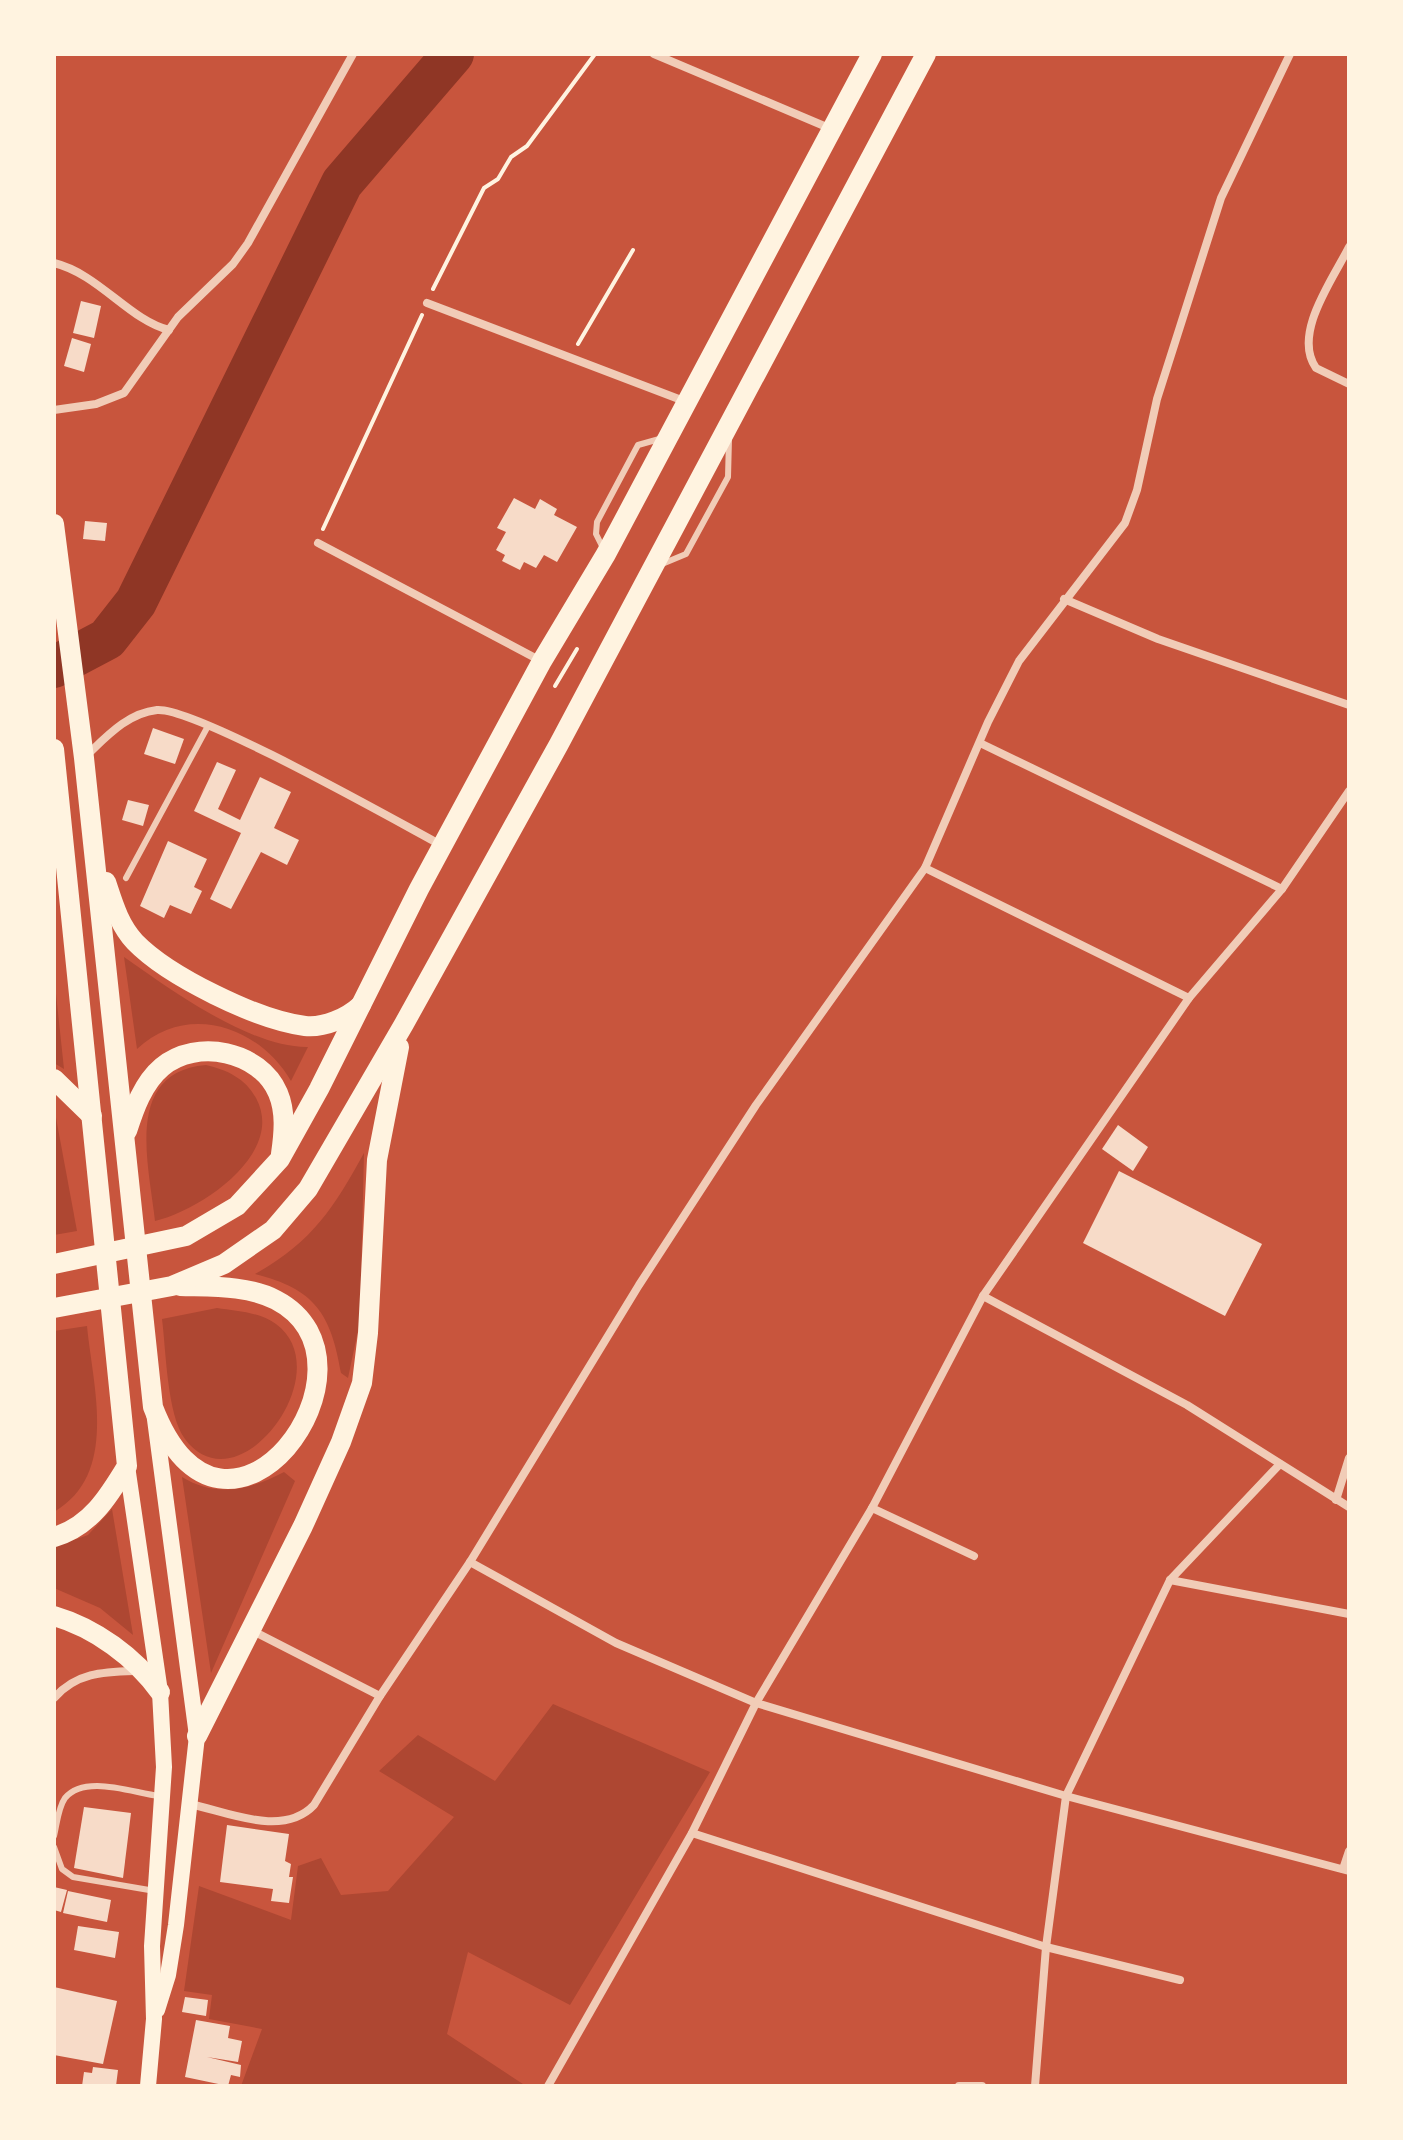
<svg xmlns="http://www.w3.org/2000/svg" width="1403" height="2140" font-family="'PT Sans',sans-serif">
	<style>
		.green { fill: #ae4732 }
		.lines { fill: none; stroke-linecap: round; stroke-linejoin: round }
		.river { stroke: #8f3625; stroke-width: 42 }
		.building { fill: #f7dbc8 }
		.path { stroke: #fff3e0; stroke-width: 4 }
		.service { stroke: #f1ccb7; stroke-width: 6 }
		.minor { stroke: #f1ccb7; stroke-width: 8 }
		.secondary { stroke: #fff3e0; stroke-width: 16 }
		.primary { stroke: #fff3e0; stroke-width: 20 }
	</style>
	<rect width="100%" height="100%" fill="#c8553d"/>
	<!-- green -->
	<g class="green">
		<path d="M124,957C170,989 250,1048 308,1047L291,1081C259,1026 187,1002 137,1049Z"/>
		<path d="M54,975L64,1069L54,1063Z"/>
		<path d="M206,1065C227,1070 245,1078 256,1098C286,1153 201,1210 155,1221C149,1165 123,1072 206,1065Z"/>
		<path d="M54,1107L77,1231L54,1235Z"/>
		<path d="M364,1153L360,1321L348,1378L341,1373C331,1314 315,1289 255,1274C311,1243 334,1208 364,1153Z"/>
		<path d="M217,1308C236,1311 260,1312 276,1324C341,1372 238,1510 185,1439C167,1415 166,1350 162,1319Z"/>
		<path d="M87,1326C93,1388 119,1474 54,1512V1331Z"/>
		<path d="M284,1472L295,1481L211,1673L182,1477C216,1498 250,1490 284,1472Z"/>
		<path d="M112,1509L133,1635L100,1608L54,1588V1547L88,1535Z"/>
		<path d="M553,1704L710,1772L570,2005L468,1952L447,2034L526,2086H241L262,2029L209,2019L212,1995L184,1991L199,1886L291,1920L298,1866L321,1858L341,1895L388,1891L454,1817L379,1771L418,1735L495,1781Z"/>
	</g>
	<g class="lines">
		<!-- river -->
		<path class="river" d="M54,667L107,639L136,602L342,183L453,54"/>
	</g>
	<!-- building -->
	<g class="building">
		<path d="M81,301L101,306L94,338L73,333Z"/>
		<path d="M72,338L91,344L84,372L64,366Z"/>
		<path d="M514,498L535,509L540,499L557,509L554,515L577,527L557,562L544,555L536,568L524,562L520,570L502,561L505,555L496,550L506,532L497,528Z"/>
		<path d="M85,521L107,523L105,541L83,539Z"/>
		<path d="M153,728L184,739L175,764L144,754Z"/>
		<path d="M217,762L236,770L218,809L240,820L260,777L291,792L274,828L299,840L287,865L261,852L231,909L210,899L241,833L194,811Z"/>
		<path d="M128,800L149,805L143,826L122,820Z"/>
		<path d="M168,841L207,859L194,887L202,891L191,914L170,905L164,918L140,906Z"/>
		<path d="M1118,1125L1148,1147L1133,1171L1102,1149Z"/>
		<path d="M1119,1171L1262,1244L1225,1316L1083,1243Z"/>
		<path d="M84,1807L131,1813L123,1878L74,1868Z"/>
		<path d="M227,1825L289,1834L285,1861L291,1864L289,1877H293L289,1903L271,1901L273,1889L220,1882Z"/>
		<path d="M54,1887L67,1890L61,1912L54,1910Z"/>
		<path d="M68,1891L111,1900L107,1922L63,1913Z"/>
		<path d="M78,1926L119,1932L115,1958L74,1950Z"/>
		<path d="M54,1987L117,2001L103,2064L54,2055Z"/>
		<path d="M185,1997L208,2000L206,2016L182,2012Z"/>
		<path d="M196,2020L230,2026L228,2038L242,2041L238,2062L207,2057L241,2065L240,2077L231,2075L228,2086L185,2077Z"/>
		<path d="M93,2067L118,2070L116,2086H82L84,2072L92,2073Z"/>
	</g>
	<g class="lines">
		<!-- path -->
		<g class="path">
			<path d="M433,289L484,188L498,179L511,157L527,146L595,54"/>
			<path d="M578,344L633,250"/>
			<path d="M323,529L422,315"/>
			<path d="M555,686L577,649"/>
		</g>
		<!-- service -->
		<g class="service">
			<path d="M603,548L596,534L597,522L638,445L663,438"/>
			<path d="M662,564L686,554L728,477L729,439"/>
			<path d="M126,878L208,726"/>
			<path d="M54,1836C57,1824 58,1808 65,1798C85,1774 133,1793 159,1796"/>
			<path d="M54,1847L62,1869L73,1877L155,1891"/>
		</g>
		<!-- minor -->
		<g class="minor">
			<path d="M654,54L829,128"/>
			<path d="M1349,247C1333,279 1292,334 1316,368L1349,384"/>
			<path d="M54,263C99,274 129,320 169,330"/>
			<path d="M427,303L684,401"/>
			<path d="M54,410L96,404L124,393L178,317L233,264L248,243L353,54"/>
			<path d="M318,543L541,661"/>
			<path d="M1064,599L1158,639L1349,705"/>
			<path d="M980,743L1282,889"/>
			<path d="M87,755C107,736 128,713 157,710C195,707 398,822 443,846"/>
			<path d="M925,868L1189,998"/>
			<path d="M983,1296L1187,1405L1349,1507"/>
			<path d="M1336,1500L1349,1458"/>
			<path d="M872,1508L974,1556"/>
			<path d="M470,1562L616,1643L756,1703L1066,1796L1349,1871"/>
			<path d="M1170,1580L1349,1614"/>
			<path d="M251,1630L380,1696"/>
			<path d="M54,1698C77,1672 104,1672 137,1671"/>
			<path d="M190,1804C228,1812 283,1838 314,1805L380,1696L470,1562L639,1285L756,1105L925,868L988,722L1019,661L1125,523L1137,490L1157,399L1221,198L1290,54"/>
			<path d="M692,1833L1046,1947L1180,1980"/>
			<path d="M1343,1869L1349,1851"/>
			<path d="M548,2086L692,1833L756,1703L872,1508L983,1296L1189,998L1282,889L1349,791"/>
			<path d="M959,2086H982"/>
			<path d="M1035,2086L1046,1947L1066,1796L1170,1580L1280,1464"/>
		</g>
		<!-- secondary -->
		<g class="secondary">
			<path d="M154,1412L197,1736L176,1925L168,1975L157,2010"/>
			<path d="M127,1466L160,1692L164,1767L152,1946L154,2019L148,2086"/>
		</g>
		<!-- primary -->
		<g class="primary">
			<path d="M54,524L84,758L153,1407C225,1595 396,1363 276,1300C248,1285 210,1287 180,1286"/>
			<path d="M54,749L127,1466C109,1496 90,1527 54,1537"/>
			<path d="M106,882C113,903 119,925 135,942C168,976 257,1020 305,1026C324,1028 347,1018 361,1005"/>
			<path d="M54,1079L92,1116"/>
			<path d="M127,1131C134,1109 143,1083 162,1067C197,1038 260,1051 278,1093C286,1112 284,1133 281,1154"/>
			<path d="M54,1264L186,1236L237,1206L280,1159L319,1089L419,889L542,661L606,554L872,54"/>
			<path d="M54,1308L172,1286L224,1264L273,1230L308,1189L404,1024L559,744L926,54"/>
			<path d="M54,1616C95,1628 135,1657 160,1692"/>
			<path d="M197,1736L303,1526L341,1442L362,1383L368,1333L377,1160L399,1047"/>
		</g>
	</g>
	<!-- border -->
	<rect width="1403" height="2140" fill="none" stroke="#fff3e0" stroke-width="112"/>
</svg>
